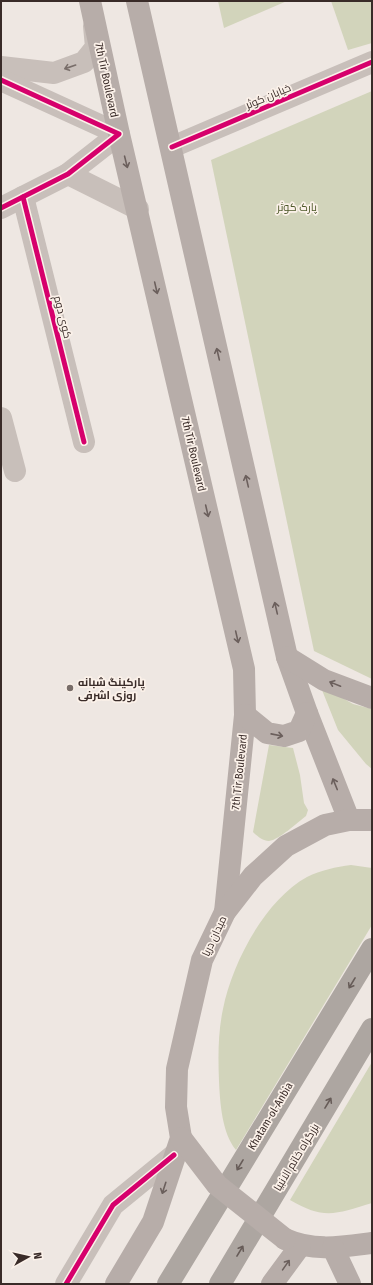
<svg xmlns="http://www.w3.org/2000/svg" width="373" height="1285" font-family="'Fira Sans Condensed',Cairo,sans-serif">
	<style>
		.green { fill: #d2d4bb }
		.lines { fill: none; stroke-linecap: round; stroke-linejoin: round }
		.minor { stroke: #c8bfba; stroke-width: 22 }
		.major { stroke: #b7ada9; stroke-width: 22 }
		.highway { stroke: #ada6a1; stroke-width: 22 }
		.major-bridge { stroke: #b7ada9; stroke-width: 22 }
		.cycleway-casing { stroke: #fbf1e9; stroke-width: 8 }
		.cycleway { stroke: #d6006c; stroke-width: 5 }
		.oneway { stroke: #796e6a }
		.oneway2 { stroke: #6b5f5c }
		.oneway3 { stroke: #675c58 }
		.poi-dot { fill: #786d69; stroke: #fbf1e9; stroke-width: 1.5 }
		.labels { text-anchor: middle; stroke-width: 3.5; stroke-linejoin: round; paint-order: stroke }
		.street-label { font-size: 11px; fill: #392b28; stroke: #fbf1e9 }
		.park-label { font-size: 11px; fill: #4e592a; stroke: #fbf1e9 }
		.poi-label { font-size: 11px; font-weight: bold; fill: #392b28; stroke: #fbf1e9; text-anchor: start }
	</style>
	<rect width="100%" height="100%" fill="#eee7e2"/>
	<!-- green -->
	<g class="green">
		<path d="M218,1H287L224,28Z"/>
		<path d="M331,1H372V43L348,50Z"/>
		<path d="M372,91V679L314,651L211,160Z"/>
		<path d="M325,688L353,704L372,709V769L366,764L338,730L322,690Z"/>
		<path d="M269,745L293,748L300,775L304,803L308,810L306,816C298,822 279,840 269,841C263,841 257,836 253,832Z"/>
		<path d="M351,865L372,868V925L236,1150C222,1133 220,1103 219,1081C218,1057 218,1032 223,1009C232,963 265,900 307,877C321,870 336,867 351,865Z"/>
		<path d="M372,1062V1203C336,1214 324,1220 290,1200Z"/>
	</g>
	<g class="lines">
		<!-- minor -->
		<g class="minor">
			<path d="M1,67L54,73L84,62L96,47L94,26"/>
			<path d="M1,80L119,134L68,174L1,208"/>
			<path d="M172,147L372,62"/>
			<path d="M68,174L138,209"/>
			<path d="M23,197L84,442"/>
			<path d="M1,418L15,471"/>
			<path d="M66,1284L113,1205L174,1155"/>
		</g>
		<!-- major -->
		<g class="major">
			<path d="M90,1L119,134L244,669L245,715L225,912"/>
			<path d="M137,1L287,657L307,713L349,820"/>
			<path d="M287,657L324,680L372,698"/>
			<path d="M245,715L267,733L284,736L299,731L307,713"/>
			<path d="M285,1239C314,1252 341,1247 372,1243"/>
			<path d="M333,1248L350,1284"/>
			<path d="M116,1284L153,1222L181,1138L176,1107L177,1069L202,960L225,912L253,876L286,846L325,825L349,820H372"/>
			<path d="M272,1284L300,1246"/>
		</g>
		<!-- highway -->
		<g class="highway">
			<path d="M168,1284L372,949"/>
			<path d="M220,1284L372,1029"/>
		</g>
		<!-- major-bridge -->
		<path class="major-bridge" d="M181,1138L217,1185L285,1239"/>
		<!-- cycleway casing -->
		<g class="cycleway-casing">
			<g id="cycleway">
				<path d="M1,80L119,134L68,174L1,208"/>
				<path d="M172,147L372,62"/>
				<path d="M23,197L84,442"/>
				<path d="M66,1284L113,1205L174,1155"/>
			</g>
		</g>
		<!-- cycleway -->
		<use href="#cycleway" class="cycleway"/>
	</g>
	<!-- one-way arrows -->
	<defs><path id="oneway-shaft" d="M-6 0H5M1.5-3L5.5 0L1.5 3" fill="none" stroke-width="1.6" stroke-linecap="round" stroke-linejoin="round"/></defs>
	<use class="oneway" href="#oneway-shaft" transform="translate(70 67) rotate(161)"/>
	<g class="oneway2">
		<use href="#oneway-shaft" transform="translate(126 162) rotate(76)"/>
		<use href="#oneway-shaft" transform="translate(156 288) rotate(77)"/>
		<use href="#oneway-shaft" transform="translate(218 354) rotate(-103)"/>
		<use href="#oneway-shaft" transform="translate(247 481) rotate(-103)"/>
		<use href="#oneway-shaft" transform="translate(207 511) rotate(77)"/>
		<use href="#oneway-shaft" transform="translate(276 608) rotate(-103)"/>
		<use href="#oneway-shaft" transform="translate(237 637) rotate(77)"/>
		<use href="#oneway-shaft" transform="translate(335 684) rotate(-158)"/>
		<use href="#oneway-shaft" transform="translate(277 735) rotate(11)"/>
		<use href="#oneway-shaft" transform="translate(335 784) rotate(-112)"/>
		<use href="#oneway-shaft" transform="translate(164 1188) rotate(108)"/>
		<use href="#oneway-shaft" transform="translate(286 1265) rotate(-55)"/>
	</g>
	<g class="oneway3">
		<use href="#oneway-shaft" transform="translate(352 983) rotate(121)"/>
		<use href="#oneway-shaft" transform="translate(328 1103) rotate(-59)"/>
		<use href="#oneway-shaft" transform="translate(240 1165) rotate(121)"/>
		<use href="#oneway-shaft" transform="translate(240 1251) rotate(-59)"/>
	</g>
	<!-- markers -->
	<circle class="poi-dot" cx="70" cy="688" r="4"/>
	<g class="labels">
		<!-- street labels -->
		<g class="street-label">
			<text transform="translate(107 80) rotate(78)" y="4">7th Tir Boulevard</text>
			<text transform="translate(268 96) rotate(-23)" y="4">خیابان کوثر</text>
			<text transform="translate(63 317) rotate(76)" y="4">کوی دوم</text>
			<text transform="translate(194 454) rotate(77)" y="4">7th Tir Boulevard</text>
			<text transform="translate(239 772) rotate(-84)" y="4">7th Tir Boulevard</text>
			<text transform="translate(214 936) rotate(-65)" y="4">میدان دریا</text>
			<text transform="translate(270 1116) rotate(-59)" y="4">Khatam-ol-Anbia</text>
			<text transform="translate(296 1157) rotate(-59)" y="4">بزرگراه خاتم الانبیا</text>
		</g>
		<!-- park labels -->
		<g class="park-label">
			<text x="297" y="211">پارک کوثر</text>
		</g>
		<!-- poi labels -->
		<g class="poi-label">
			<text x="78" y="686">پارکینگ شبانه<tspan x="78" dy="13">روزی اشرفی</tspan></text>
		</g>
	</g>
	<!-- border -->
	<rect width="373" height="1285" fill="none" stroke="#392b28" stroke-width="4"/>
	<!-- north arrow -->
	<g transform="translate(28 1257) rotate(82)" stroke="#fbf1e9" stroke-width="3" paint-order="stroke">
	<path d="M0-3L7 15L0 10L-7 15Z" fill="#392b28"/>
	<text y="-6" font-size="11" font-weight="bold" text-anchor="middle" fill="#392b28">N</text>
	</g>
</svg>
